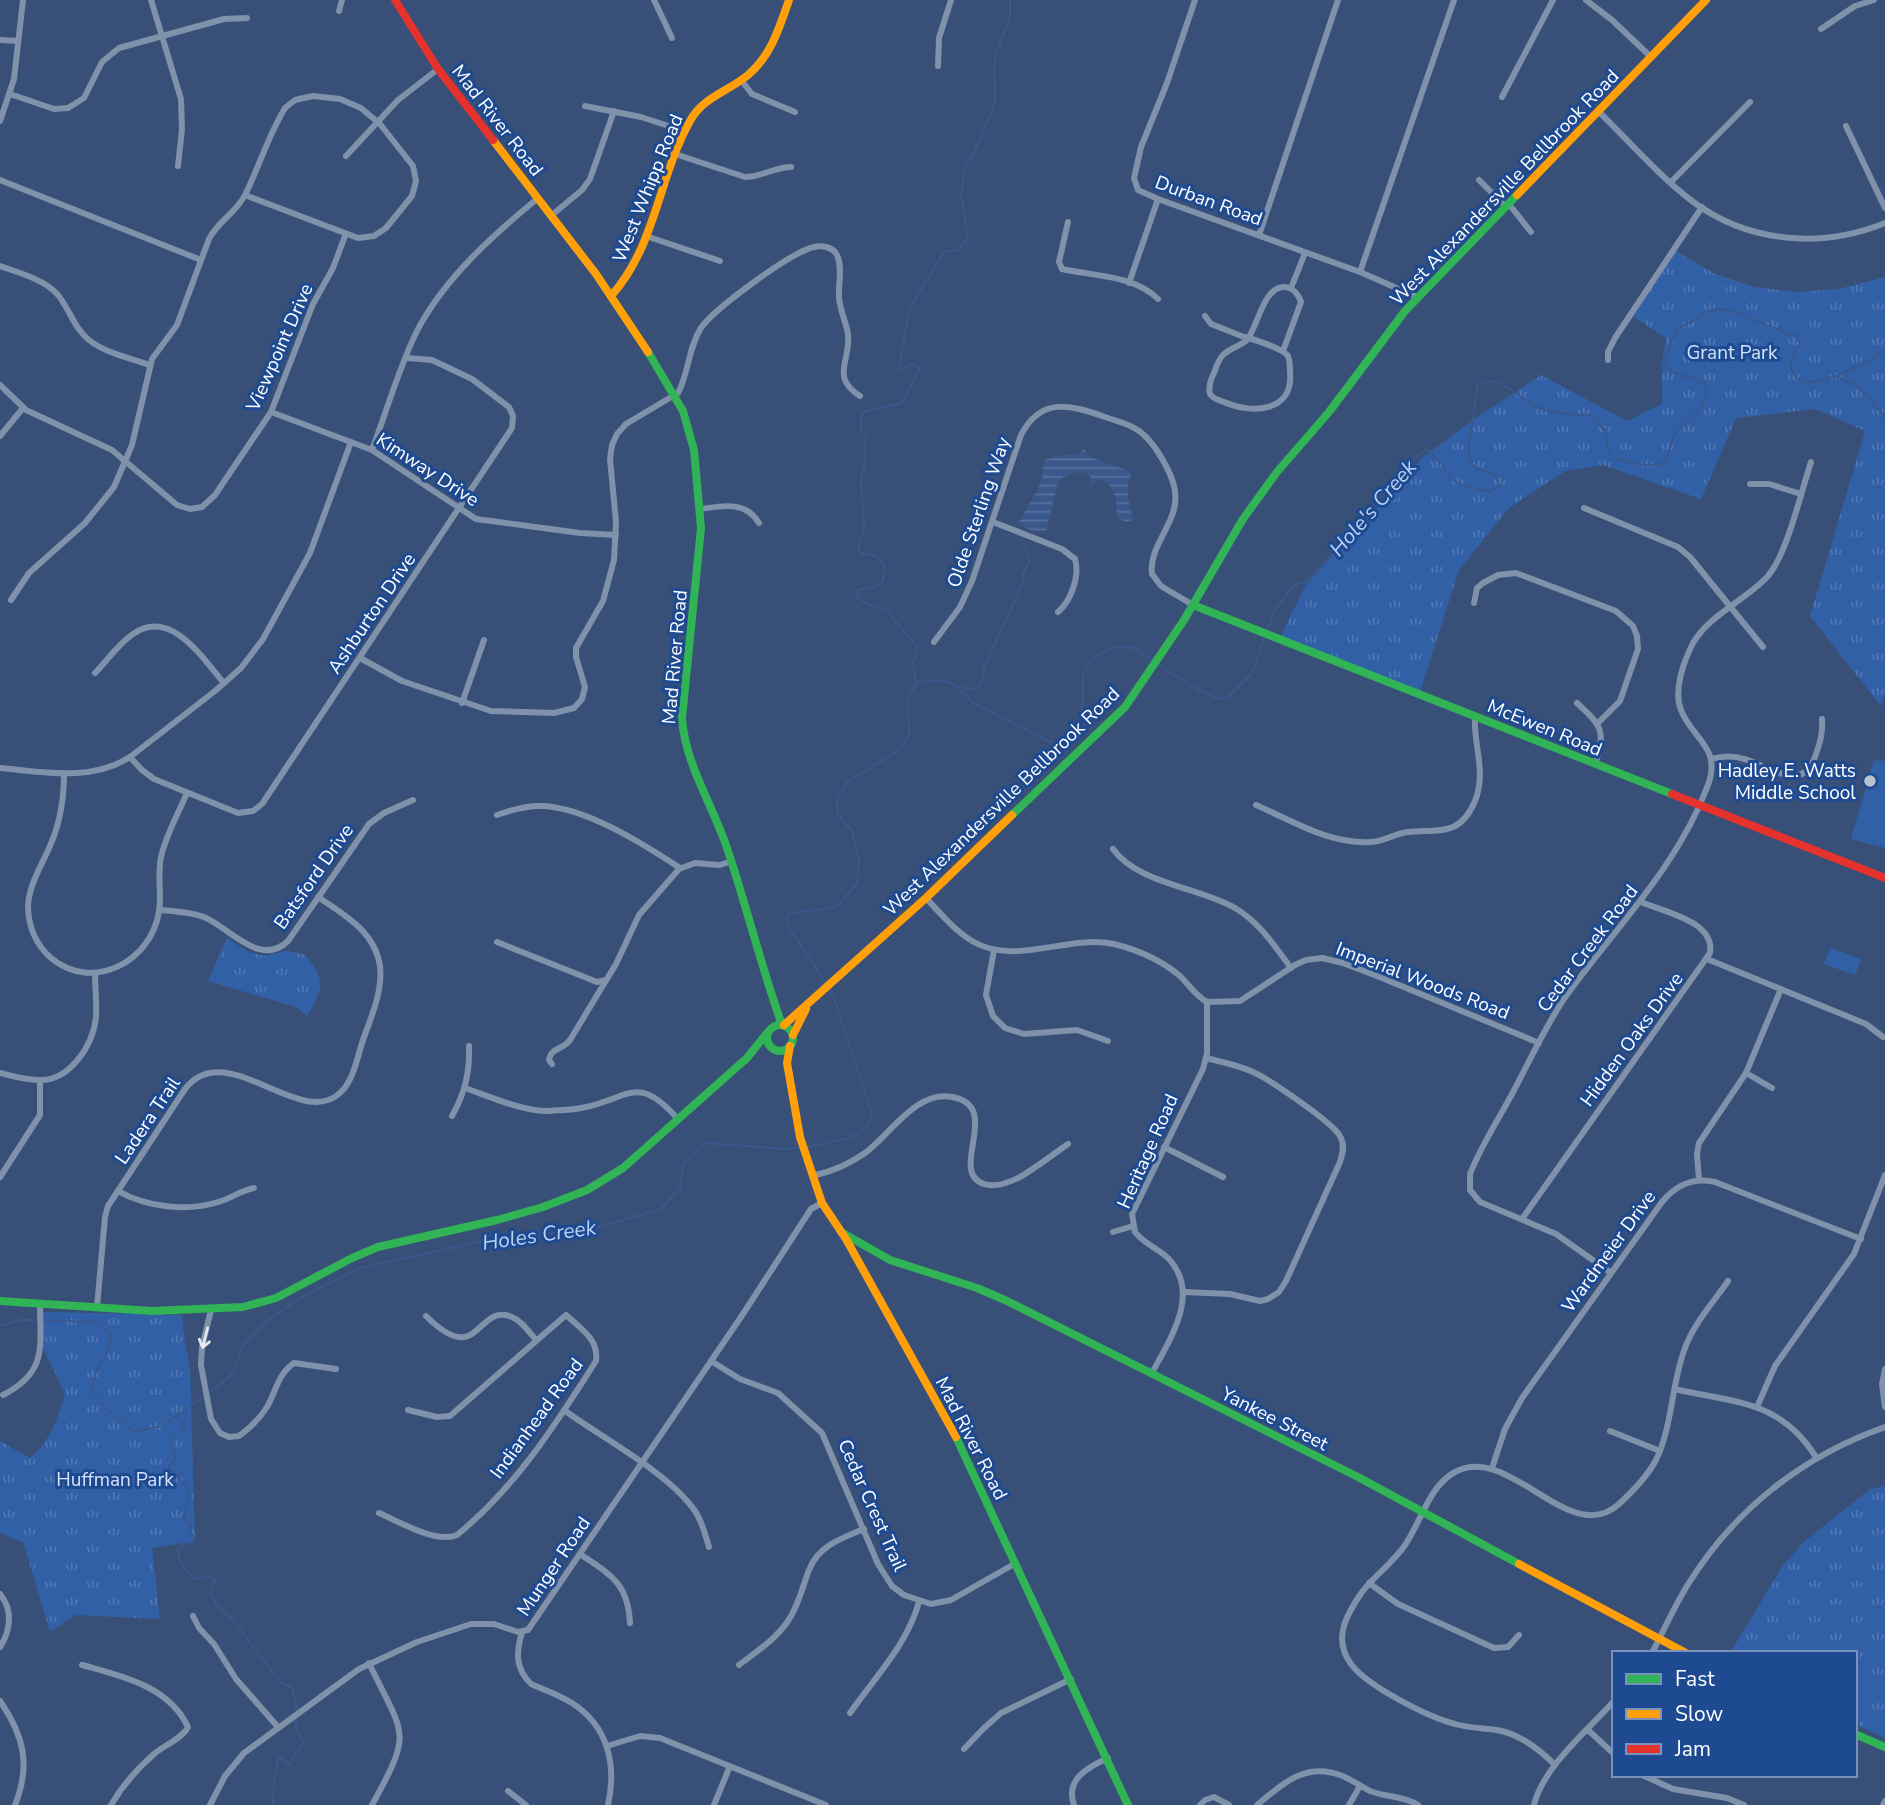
<svg xmlns="http://www.w3.org/2000/svg" width="1885" height="1805" font-family="'Nunito Sans',sans-serif">
	<style>
		.park { fill: url(#park-tufts) }
		.garden { fill: #3260a7 }
		.water { fill: url(#water-rules) }
		.lines { fill: none; stroke-linecap: round; stroke-linejoin: round }
		.stream { stroke: #3a588b; stroke-width: 2 }
		.street { stroke: #8091aa; stroke-width: 6 }
		.fast { stroke: #30b455; stroke-width: 8 }
		.slow { stroke: #ff9f0a; stroke-width: 8 }
		.jam { stroke: #e5322d; stroke-width: 8 }
		.oneway { stroke: #e6e9ee }
		.poi-dot { fill: #b9c2cf; stroke: #1e4a91; stroke-width: 2.5 }
		.labels { text-anchor: middle; stroke-width: 6; stroke-linejoin: round; paint-order: stroke }
		.street-label { font-size: 19px; fill: #fff; stroke: #1e4a91 }
		.park-label { font-size: 19px; fill: #d4e3fa; stroke: #1e4a91 }
		.poi-label { font-size: 19px; fill: #fff; stroke: #1e4a91; text-anchor: end }
		.water-label { font-size: 21px; font-style: italic; fill: #bbd2f4; stroke: #1e4a91 }
	</style>
	<defs>
		<pattern id="park-tufts" width="24" height="20" patternUnits="userSpaceOnUse" patternTransform="scale(1.75)"><rect width="24" height="20" fill="#3260a7"/><path d="M3 7l-1-3M5 7V3M7 7l1-3M15 17l-1-3M17 17v-4M19 17l1-3" fill="none" stroke="#5178b4"/></pattern>
		<pattern id="water-rules" width="6" height="5" patternUnits="userSpaceOnUse" patternTransform="scale(1.75)"><rect width="6" height="5" fill="#3a588b"/><path d="M0 2.5h6" fill="none" stroke="#58719c"/></pattern>
	</defs>
	<rect width="100%" height="100%" fill="#385077"/>
	<!-- park -->
	<g class="park">
		<path d="M1674,250L1715,274L1755,287L1797,292L1839,289L1885,277V693L1881,706L1810,616L1865,431L1815,409L1736,418L1701,499L1603,465L1565,471L1509,508L1459,570L1419,695L1279,640L1305,586L1423,457L1473,420L1541,375L1627,421L1662,404V362L1666,338L1631,315Z"/>
		<path d="M227,938L249,952L264,956L285,951L304,954C326,979 324,988 307,1016L296,1007L208,981Z"/>
		<path d="M43,1312L182,1315L185,1344L190,1367L195,1541L152,1548L160,1619L76,1615L50,1632L23,1542L0,1533V1441L30,1458C51,1441 57,1419 65,1394L42,1346Z"/>
		<path d="M1885,1486V1738L1855,1724V1653H1730L1784,1564L1804,1542L1870,1489Z"/>
	</g>
	<!-- garden -->
	<g class="garden">
		<path d="M1874,760L1885,761V848L1851,839Z"/>
		<path d="M1830,948L1861,959L1855,975L1824,964Z"/>
		<path d="M1859,1673L1868,1675L1875,1683L1870,1695L1877,1696L1874,1703L1860,1709L1855,1707V1674Z"/>
	</g>
	<!-- water -->
	<path class="water" d="M1084,449L1090,457L1129,471L1131,475C1125,488 1128,506 1134,519L1126,522L1117,517C1116,502 1118,482 1097,480L1091,486L1090,476L1087,473C1075,472 1066,472 1058,483L1046,531C1035,532 1026,531 1019,522C1026,508 1038,493 1042,478C1043,471 1042,467 1045,460L1061,455H1077Z"/>
	<g class="lines">
		<!-- stream -->
		<g class="stream">
			<path d="M1835,376L1859,387L1885,417"/>
			<path d="M1267,630L1275,609L1289,592L1296,584L1305,582L1333,553L1359,531L1373,506L1400,472L1426,449L1443,465L1450,478L1463,486L1491,492L1499,485L1495,474L1478,469L1469,462V444L1478,384C1501,373 1516,397 1535,406C1552,414 1571,415 1589,415L1605,430L1608,449L1613,458C1631,463 1647,468 1665,463C1669,454 1670,443 1675,435C1684,418 1715,407 1705,383L1672,372L1664,365C1664,352 1674,342 1677,328C1691,324 1702,311 1717,309C1737,308 1775,332 1797,336L1800,344C1792,353 1787,363 1794,374C1807,398 1867,361 1885,351"/>
			<path d="M1157,664L1202,692L1219,699L1229,696L1252,673L1264,638"/>
			<path d="M916,682L913,662L918,648C909,634 896,626 889,611L867,604L857,597L859,589L874,588L882,583C889,564 881,553 861,554L858,546L864,529L861,476C868,465 864,449 866,436L861,429V417L866,411L902,403L920,367L913,364L900,369L899,366L910,308L944,252L958,250L968,238L961,195L966,163L972,156L993,109L995,99L994,68L996,54L1010,16V0"/>
			<path d="M958,687L975,690L982,680L984,667L1022,585L1023,574L1030,560L1025,547"/>
			<path d="M826,983L787,925L788,914L837,907L857,883L859,858L852,831L838,815L837,799L847,782L900,750L909,735L908,699L916,683L934,680L947,682L958,687L973,703L1050,742C1077,745 1082,717 1083,695C1083,688 1081,679 1084,673C1093,653 1113,643 1134,648C1140,650 1147,657 1152,661"/>
			<path d="M808,1147L849,1138L867,1127L872,1113L835,1001L828,988"/>
			<path d="M42,1320L95,1322L111,1336C110,1358 92,1367 92,1391L106,1409L135,1432L162,1426L204,1396"/>
			<path d="M0,1326L20,1320H37"/>
			<path d="M208,1393C215,1388 224,1382 230,1376C238,1367 237,1352 246,1342C275,1308 323,1284 364,1267L516,1234L582,1232L661,1209L680,1188L683,1164L704,1143L784,1149L799,1148"/>
			<path d="M178,1417L184,1423L185,1427L172,1438V1449L176,1458L169,1466L186,1487L188,1496L184,1518L191,1525L190,1530L194,1538L192,1542L182,1545L178,1549L179,1560L193,1578L196,1579L208,1577L215,1579L211,1592L216,1604L233,1620L280,1682L292,1688L297,1709"/>
			<path d="M273,1805L274,1779L279,1756L289,1765L303,1742L296,1730V1719"/>
		</g>
		<!-- street -->
		<g class="street">
			<path d="M151,0L181,99L182,129L178,166"/>
			<path d="M654,0L672,38"/>
			<path d="M1195,0L1167,83L1141,147L1134,178L1138,190L1158,199L1360,272L1417,297"/>
			<path d="M1586,0L1612,20L1651,57"/>
			<path d="M339,11L342,0"/>
			<path d="M1821,29L1855,6L1874,0"/>
			<path d="M0,40L18,41"/>
			<path d="M938,66L939,38L951,0"/>
			<path d="M741,80L752,94L795,112"/>
			<path d="M10,94L54,109L68,108L84,98L102,62L119,48L224,19L247,18"/>
			<path d="M1502,97L1553,0"/>
			<path d="M585,106L641,117L684,131"/>
			<path d="M1599,112C1629,141 1658,175 1692,201C1748,243 1821,249 1885,223"/>
			<path d="M0,121L14,79L23,0"/>
			<path d="M1846,126L1885,208"/>
			<path d="M675,154L745,177C761,177 775,167 791,167"/>
			<path d="M346,156L398,100L438,69"/>
			<path d="M0,180L201,260"/>
			<path d="M1479,180L1505,206"/>
			<path d="M1671,182L1750,102"/>
			<path d="M1508,203L1531,232"/>
			<path d="M552,215L582,190L590,179L614,111"/>
			<path d="M1068,222L1059,262L1062,269C1093,276 1134,275 1158,299"/>
			<path d="M1259,235L1338,0"/>
			<path d="M646,236L720,261"/>
			<path d="M0,266C19,273 44,279 58,295C70,310 74,328 89,340C105,353 130,358 149,365"/>
			<path d="M1360,272L1454,0"/>
			<path d="M1129,283L1158,199"/>
			<path d="M1291,288L1305,253"/>
			<path d="M1205,316L1211,324L1244,337C1253,339 1284,349 1288,356C1290,361 1290,367 1290,372C1294,413 1251,414 1224,402C1219,400 1213,399 1210,394C1208,387 1211,379 1214,373C1216,367 1219,358 1224,354C1231,348 1240,346 1247,340C1258,326 1264,285 1285,287C1294,288 1298,294 1301,302L1283,351"/>
			<path d="M1608,360V352L1615,338L1702,207"/>
			<path d="M0,385L26,410L112,450L177,505L190,509L202,507L215,495L271,412L313,304L333,268L345,236"/>
			<path d="M271,412L372,450L476,519L580,533L616,535"/>
			<path d="M0,436L23,408"/>
			<path d="M372,450C386,413 400,364 418,329C446,277 493,235 538,198"/>
			<path d="M1750,484H1769L1801,494"/>
			<path d="M1584,508L1678,547L1690,557L1763,647"/>
			<path d="M700,509C722,506 745,500 759,523"/>
			<path d="M993,522L1062,549L1075,559C1080,576 1071,601 1058,612"/>
			<path d="M11,600L29,573L85,523L114,487L132,445L152,359L177,325L209,239C218,221 236,213 245,195C259,167 268,136 285,108L295,100L313,96L340,99L361,108L380,124L413,166L416,181L412,196L386,228L374,236L358,238L245,195"/>
			<path d="M1474,603L1477,588L1483,583L1498,575L1516,573L1616,611L1633,626L1637,636L1638,649L1620,701L1598,723"/>
			<path d="M934,642L960,607L972,581L1021,435C1041,396 1071,405 1105,417C1119,422 1134,425 1144,435C1156,446 1170,470 1174,486C1183,520 1148,543 1152,574L1161,586L1193,605"/>
			<path d="M360,658L402,681L491,711L554,713L574,708L582,699L585,687L576,657V648L603,601L614,560L616,522L610,459L612,445L617,434L626,424L678,393C689,373 688,348 701,328C714,309 791,252 814,247C822,245 833,247 837,255C843,267 838,285 839,298C840,310 846,322 848,334C851,361 830,377 860,396"/>
			<path d="M95,673C107,661 118,644 133,634C171,607 203,659 224,683"/>
			<path d="M462,703L484,640"/>
			<path d="M1577,703C1601,725 1607,732 1595,764"/>
			<path d="M130,757L142,770L154,779L238,813L253,811L262,804L512,428L513,416L509,407L472,379L432,360L407,358"/>
			<path d="M1711,759C1722,756 1733,755 1744,759C1769,766 1802,794 1815,757C1820,743 1823,733 1822,719"/>
			<path d="M0,768C44,772 91,782 130,757L215,691L241,668L263,639L310,553L351,442"/>
			<path d="M64,773C64,797 61,819 52,841C44,862 29,883 28,906C28,926 36,945 51,958C93,993 152,961 159,911C162,893 157,875 161,857C166,835 178,814 187,793"/>
			<path d="M1256,805C1293,821 1330,845 1372,842C1385,841 1396,833 1408,832C1439,829 1460,837 1475,801C1487,772 1473,745 1475,716"/>
			<path d="M497,815C511,810 525,806 540,806C584,806 645,845 680,868"/>
			<path d="M1113,849C1138,884 1199,887 1235,908C1260,923 1274,945 1291,968"/>
			<path d="M926,898C940,913 954,930 972,941C1016,967 1067,934 1114,944C1138,950 1161,960 1180,976C1189,985 1196,996 1207,1002L1240,1001L1295,965L1306,960L1322,958L1343,963L1382,978L1539,1043"/>
			<path d="M159,910C174,911 190,912 204,917C230,928 260,968 288,941L369,824L384,813L413,800"/>
			<path d="M497,942L597,982L606,980"/>
			<path d="M994,950L986,995L993,1016L1005,1028L1024,1034L1077,1030L1108,1041"/>
			<path d="M1707,959L1866,1024L1883,1037"/>
			<path d="M552,1064L549,1060C551,1047 563,1050 570,1040L616,964L639,915L679,869L695,863L720,865L732,861"/>
			<path d="M0,1073C12,1076 25,1080 38,1080C69,1082 93,1046 96,1017C97,1003 95,987 95,973"/>
			<path d="M1746,1073L1772,1088"/>
			<path d="M465,1088C491,1097 521,1111 549,1111C561,1110 575,1110 586,1107C631,1097 638,1074 678,1119"/>
			<path d="M452,1116C465,1093 470,1072 469,1046"/>
			<path d="M1164,1147L1223,1177"/>
			<path d="M812,1176C831,1172 848,1165 865,1153C890,1135 916,1090 952,1097C1004,1106 947,1172 984,1184C995,1188 1010,1182 1020,1177C1037,1167 1052,1155 1068,1144"/>
			<path d="M0,1177L40,1115V1081"/>
			<path d="M1699,1180L1697,1154L1699,1143L1746,1073L1781,989"/>
			<path d="M118,1191C146,1207 187,1212 218,1202C231,1199 241,1190 254,1188"/>
			<path d="M1522,1219L1710,953C1715,921 1664,912 1641,902"/>
			<path d="M1113,1232L1133,1226"/>
			<path d="M1611,1273L1556,1234L1480,1202L1470,1190V1174C1481,1146 1498,1120 1512,1094C1530,1061 1545,1026 1566,996C1616,927 1678,866 1708,785C1722,747 1692,739 1681,710C1673,690 1684,661 1693,643C1709,615 1746,600 1768,576C1787,554 1801,492 1811,462"/>
			<path d="M1184,1292L1230,1294L1260,1301L1268,1299L1279,1292L1286,1281L1340,1162C1343,1153 1345,1144 1340,1136C1332,1122 1269,1079 1253,1072C1238,1065 1222,1062 1206,1058"/>
			<path d="M97,1307L105,1217L108,1206L185,1089C226,1035 301,1132 341,1092C353,1081 357,1059 362,1043C370,1019 383,993 380,966C375,932 345,915 318,897"/>
			<path d="M211,1310L202,1347L201,1365L211,1419L220,1433L229,1437L239,1436C249,1429 260,1418 267,1407C276,1391 278,1374 294,1363L336,1369"/>
			<path d="M426,1316C480,1370 476,1302 512,1317C522,1321 529,1332 536,1340"/>
			<path d="M711,1361L740,1379L778,1393L822,1433L878,1564L892,1586L904,1595L931,1604L951,1600L1016,1563"/>
			<path d="M1885,1369L1882,1384L1885,1407"/>
			<path d="M1152,1373C1170,1339 1201,1294 1169,1259C1158,1248 1144,1244 1135,1232L1132,1214L1203,1069L1207,1053V1002"/>
			<path d="M1675,1389C1735,1403 1780,1400 1816,1457"/>
			<path d="M3,1395C48,1372 40,1346 40,1303"/>
			<path d="M1757,1407L1775,1366L1854,1254L1885,1175"/>
			<path d="M564,1410C602,1438 669,1473 695,1511C702,1521 705,1534 709,1547"/>
			<path d="M1610,1431L1660,1451"/>
			<path d="M1492,1468L1505,1429L1522,1398L1662,1202C1676,1185 1693,1177 1715,1182L1861,1239"/>
			<path d="M379,1513C400,1522 436,1544 457,1535C516,1487 556,1424 596,1361C599,1339 581,1329 566,1315L450,1416L437,1417L408,1410"/>
			<path d="M580,1554C611,1575 628,1583 630,1623"/>
			<path d="M1369,1583L1398,1604L1494,1648L1508,1647L1519,1635"/>
			<path d="M0,1594C13,1610 11,1630 0,1647"/>
			<path d="M193,1616L199,1628L214,1644L236,1679L278,1727"/>
			<path d="M522,1632C516,1653 515,1668 531,1684C545,1690 559,1695 572,1703C608,1726 617,1765 608,1805"/>
			<path d="M1652,1653C1664,1630 1674,1607 1687,1586C1733,1511 1802,1456 1885,1427"/>
			<path d="M369,1663C404,1737 414,1729 372,1805"/>
			<path d="M82,1665C121,1676 169,1686 188,1727C183,1738 163,1746 154,1754C137,1769 122,1786 111,1805"/>
			<path d="M739,1665C756,1652 776,1639 788,1621C799,1605 802,1588 809,1570C818,1546 842,1538 864,1529"/>
			<path d="M0,1701C24,1736 31,1765 15,1805"/>
			<path d="M850,1713C875,1677 907,1645 919,1602"/>
			<path d="M1588,1730L1614,1754"/>
			<path d="M607,1746L640,1736L660,1738L826,1805"/>
			<path d="M964,1749L983,1729L1001,1713L1071,1679"/>
			<path d="M1555,1765C1539,1749 1520,1734 1497,1730C1483,1728 1468,1728 1455,1724C1428,1717 1367,1686 1351,1664C1332,1638 1347,1614 1362,1592C1375,1575 1393,1563 1405,1545C1421,1522 1429,1486 1455,1472C1509,1442 1570,1549 1619,1504C1632,1492 1647,1477 1656,1460C1673,1425 1671,1384 1685,1348C1694,1323 1713,1303 1728,1281"/>
			<path d="M1642,1775L1673,1789L1727,1798L1744,1805"/>
			<path d="M508,1791L526,1805"/>
			<path d="M210,1805L225,1776L244,1753L359,1669L417,1642L471,1624H494L518,1632L528,1630L743,1314L811,1209L822,1203"/>
			<path d="M714,1805L730,1766"/>
			<path d="M1074,1805C1065,1779 1088,1767 1108,1758"/>
			<path d="M1200,1805L1205,1800L1214,1797L1229,1805"/>
			<path d="M1257,1805C1282,1784 1305,1762 1340,1775C1351,1779 1360,1786 1370,1791C1385,1797 1404,1796 1418,1805"/>
			<path d="M1349,1805L1360,1786"/>
			<path d="M1534,1805C1543,1767 1588,1730 1614,1701"/>
			<path d="M1883,1805L1885,1801"/>
		</g>
		<!-- fast -->
		<g class="fast">
			<path d="M648,352L683,411L694,450L701,528L682,718C685,763 711,802 726,845C746,904 761,966 782,1025"/>
			<path d="M1193,605L1672,794"/>
			<path d="M1012,815L1125,707L1184,620L1243,519L1277,472L1329,412L1405,311L1517,195"/>
			<circle cx="780" cy="1038" r="13"/>
			<path d="M841,1232L890,1260L977,1288L1005,1300L1358,1477L1519,1564"/>
			<path d="M0,1301L152,1311L243,1307L276,1298L352,1258L378,1247L497,1220L543,1207L587,1190L623,1168L747,1058L768,1032"/>
			<path d="M956,1437L1128,1805"/>
			<path d="M1855,1734L1885,1747"/>
		</g>
		<!-- slow -->
		<g class="slow">
			<path d="M493,140L596,274L648,352"/>
			<path d="M1517,195L1706,0"/>
			<path d="M611,296C656,246 658,178 690,121C703,97 729,91 748,75C771,56 780,26 789,0"/>
			<path d="M784,1025L926,898L1012,815"/>
			<path d="M793,1035L806,1009"/>
			<path d="M790,1046L787,1063L800,1137L822,1203L846,1239L956,1437"/>
			<path d="M1519,1564L1686,1653"/>
		</g>
		<!-- jam -->
		<g class="jam">
			<path d="M395,0L438,69L493,140"/>
			<path d="M1672,794L1885,878"/>
		</g>
	</g>
	<!-- one-way arrows -->
	<defs><path id="oneway-shaft" d="M-6 0H5M1.5-3L5.5 0L1.5 3" fill="none" stroke-width="1.6" stroke-linecap="round" stroke-linejoin="round" transform="scale(1.75)"/></defs>
	<use class="oneway" href="#oneway-shaft" transform="translate(205 1338) rotate(104)"/>
	<!-- markers -->
	<circle class="poi-dot" cx="1870" cy="781" r="7"/>
	<g class="labels">
		<!-- street labels -->
		<g class="street-label">
			<text transform="translate(498 120) rotate(52)" y="7">Mad River Road</text>
			<text transform="translate(1504 187) rotate(-46)" y="7">West Alexandersville Bellbrook Road</text>
			<text transform="translate(647 188) rotate(-68)" y="7">West Whipp Road</text>
			<text transform="translate(1209 200) rotate(20)" y="7">Durban Road</text>
			<text transform="translate(279 347) rotate(-66)" y="7">Viewpoint Drive</text>
			<text transform="translate(428 469) rotate(33)" y="7">Kimway Drive</text>
			<text transform="translate(978 512) rotate(-71)" y="7">Olde Sterling Way</text>
			<text transform="translate(371 613) rotate(-56)" y="7">Ashburton Drive</text>
			<text transform="translate(674 657) rotate(-85)" y="7">Mad River Road</text>
			<text transform="translate(1545 727) rotate(22)" y="7">McEwen Road</text>
			<text transform="translate(1001 801) rotate(-44)" y="7">West Alexandersville Bellbrook Road</text>
			<text transform="translate(313 876) rotate(-55)" y="7">Batsford Drive</text>
			<text transform="translate(1587 948) rotate(-53)" y="7">Cedar Creek Road</text>
			<text transform="translate(1423 980) rotate(21)" y="7">Imperial Woods Road</text>
			<text transform="translate(1631 1039) rotate(-54)" y="7">Hidden Oaks Drive</text>
			<text transform="translate(147 1120) rotate(-56)" y="7">Ladera Trail</text>
			<text transform="translate(1147 1151) rotate(-66)" y="7">Heritage Road</text>
			<text transform="translate(1608 1251) rotate(-54)" y="7">Wardmeier Drive</text>
			<text transform="translate(536 1418) rotate(-54)" y="7">Indianhead Road</text>
			<text transform="translate(1275 1418) rotate(27)" y="7">Yankee Street</text>
			<text transform="translate(972 1438) rotate(63)" y="7">Mad River Road</text>
			<text transform="translate(873 1505) rotate(66)" y="7">Cedar Crest Trail</text>
			<text transform="translate(553 1566) rotate(-56)" y="7">Munger Road</text>
		</g>
		<!-- park labels -->
		<g class="park-label">
			<text x="1732" y="359">Grant Park</text>
			<text x="115" y="1486">Huffman Park</text>
		</g>
		<!-- poi labels -->
		<g class="poi-label">
			<text x="1856" y="777">Hadley E. Watts<tspan x="1856" dy="22">Middle School</tspan></text>
		</g>
		<!-- water labels -->
		<g class="water-label">
			<text transform="translate(1373 508) rotate(-49)" y="7">Hole's Creek</text>
			<text transform="translate(539 1235) rotate(-8)" y="7">Holes Creek</text>
		</g>
	</g>
	<!-- legend -->
	<rect x="1612" y="1651" width="245" height="126" fill="#1e4a91" stroke="#7892bd" stroke-width="2"/>
	<rect x="1626" y="1674" width="35" height="10" fill="#30b455" stroke="#7892bd" stroke-width="2"/>
	<text x="1675" y="1686" font-size="21" fill="#ffffff">Fast</text>
	<rect x="1626" y="1709" width="35" height="10" fill="#ff9f0a" stroke="#7892bd" stroke-width="2"/>
	<text x="1675" y="1721" font-size="21" fill="#ffffff">Slow</text>
	<rect x="1626" y="1744" width="35" height="10" fill="#e5322d" stroke="#7892bd" stroke-width="2"/>
	<text x="1675" y="1756" font-size="21" fill="#ffffff">Jam</text>
</svg>
